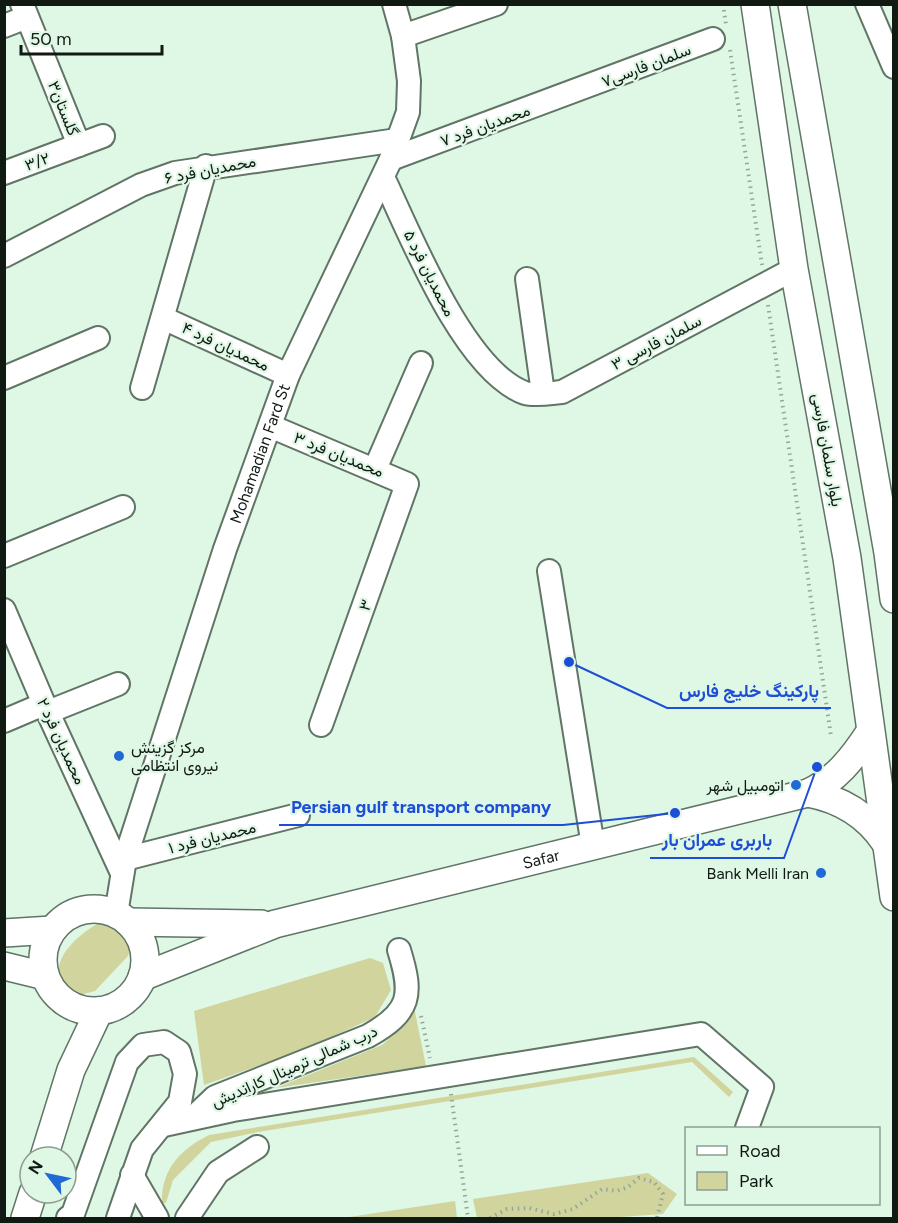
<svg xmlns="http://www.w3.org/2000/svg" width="898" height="1223" font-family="Figtree,Vazirmatn,sans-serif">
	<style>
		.green { fill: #d1d49c }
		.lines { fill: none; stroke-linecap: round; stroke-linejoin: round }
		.minor-casing { stroke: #607565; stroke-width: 26 }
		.major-casing { stroke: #607565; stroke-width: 30 }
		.path { stroke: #95a799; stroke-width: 4; stroke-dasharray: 1.5 4.5; stroke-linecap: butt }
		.minor { stroke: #fff; stroke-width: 22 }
		.major { stroke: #fff; stroke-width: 27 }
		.poi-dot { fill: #206ad6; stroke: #dff7e5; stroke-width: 2 }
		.labels { text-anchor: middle; stroke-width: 4.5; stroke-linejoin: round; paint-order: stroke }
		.street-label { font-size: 16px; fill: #111913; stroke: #dff7e5 }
		.poi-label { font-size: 16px; fill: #111913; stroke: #dff7e5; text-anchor: end }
		.leader { fill: none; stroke: #1d4ed8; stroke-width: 2 }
		.callout-dot { fill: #1d4ed8; stroke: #dff7e5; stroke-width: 2 }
		.callout-label { font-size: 18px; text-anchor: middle; font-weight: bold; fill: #1d4ed8; stroke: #dff7e5; stroke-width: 4.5; stroke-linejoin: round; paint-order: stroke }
	</style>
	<rect width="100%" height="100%" fill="#dff7e5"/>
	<!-- green -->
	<g class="green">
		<path d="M103,921L123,932L132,944L128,956L95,991L80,995C75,991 68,988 64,983C45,960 85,929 103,921Z"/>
		<path d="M370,958L383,963L391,990L375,1017L303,1050L204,1085L194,1011Z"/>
		<path d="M414,1007L426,1066L276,1088L382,1045L402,1028Z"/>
		<path d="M694,1057L733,1092L729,1097L692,1062L258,1132L211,1142L173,1180L166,1203H162C161,1169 181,1149 209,1135Z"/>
		<path d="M648,1173L677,1194L663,1214L606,1218H477L473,1199Z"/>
		<path d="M455,1201L457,1218H343Z"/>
	</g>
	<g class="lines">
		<!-- minor casing -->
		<g class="minor-casing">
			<g id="minor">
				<path d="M22,4L79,145"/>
				<path d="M867,4L894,67"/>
				<path d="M4,26L27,17"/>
				<path d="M403,36L496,4"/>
				<path d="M391,159L713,39"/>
				<path d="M4,173L103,136"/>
				<path d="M383,177C410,234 464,371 525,393C536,396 551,393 562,392L794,269"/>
				<path d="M4,256L141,185L175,173L397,140"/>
				<path d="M527,279L543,393"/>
				<path d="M163,318L288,375"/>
				<path d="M4,378L98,338"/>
				<path d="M142,388L206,166"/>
				<path d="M270,426L407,484L321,725"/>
				<path d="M375,469L421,363"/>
				<path d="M4,556L123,507"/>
				<path d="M549,571L593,846"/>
				<path d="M4,610L44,704L121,871"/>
				<path d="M48,712L118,684"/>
				<path d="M4,721L44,704"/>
				<path d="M125,859L298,815"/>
				<path id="s1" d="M116,914L125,859L225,549L288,375L391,159L408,112L409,81L403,36L394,4"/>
				<path d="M195,1116L215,1097L368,1036C411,1012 413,995 399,950"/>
				<path d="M164,1125L233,1110L701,1034L762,1087L747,1128"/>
				<path d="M132,1175L157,1218"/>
				<path d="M68,1218L73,1214L127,1062L143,1045L164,1042L179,1052L185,1074L180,1102L142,1149L118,1218"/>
				<path d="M187,1218L218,1172L257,1147"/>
			</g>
		</g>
		<!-- major casing -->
		<g class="major-casing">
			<g id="major">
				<path d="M755,4L794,269L847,558L894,897"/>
				<path d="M792,4L888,553L894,599"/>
				<path d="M808,793C840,799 867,815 885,842"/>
				<circle cx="94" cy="960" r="51"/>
				<path d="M128,922L261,924"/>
				<path d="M4,933L52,930"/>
				<path d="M4,966L45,976"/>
				<path id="s2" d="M142,977L275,924L808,793C836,780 853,758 870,732"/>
				<path d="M44,1157L71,1070L99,1011"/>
				<path d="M25,1218L33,1193"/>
			</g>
		</g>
		<!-- path -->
		<g class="path">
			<path d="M723,4L726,25"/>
			<path d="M730,50L762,265"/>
			<path d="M768,305L831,736"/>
			<path d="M421,1016L430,1058"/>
			<path d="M451,1094L468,1218"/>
			<path d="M490,1218L507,1209L529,1208L554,1214L573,1209L602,1189L617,1191L628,1187L639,1178L654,1182L663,1194L657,1218"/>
		</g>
		<!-- minor -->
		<use href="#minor" class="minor"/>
		<!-- major -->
		<use href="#major" class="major"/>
	</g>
	<!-- markers -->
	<g class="poi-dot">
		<circle cx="119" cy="756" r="6"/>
		<circle cx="796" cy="785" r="6"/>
		<circle cx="821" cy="873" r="6"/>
	</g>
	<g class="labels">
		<!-- street labels -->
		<g class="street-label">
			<text transform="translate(646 65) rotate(-21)" y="6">سلمان فارسی۷</text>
			<text transform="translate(64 108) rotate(68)" y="6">گلستان۳</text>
			<text transform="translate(485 125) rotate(-20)" y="6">۷ محمدیان فرد</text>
			<text transform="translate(37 161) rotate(-20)" y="6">۳/۲</text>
			<text transform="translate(210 169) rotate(-11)" y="6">۶ محمدیان فرد</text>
			<text transform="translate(430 273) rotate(63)" y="6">۵ محمدیان فرد</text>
			<text transform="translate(656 342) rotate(-28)" y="6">۳ سلمان فارسی</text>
			<text transform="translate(226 346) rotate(25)" y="6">۴ محمدیان فرد</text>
			<text transform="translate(828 450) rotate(80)" y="6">بلوار سلمان فارسی</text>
			<text dy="6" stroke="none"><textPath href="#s1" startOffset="483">Mohamadian Fard St</textPath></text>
			<text transform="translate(339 454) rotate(22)" y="6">۳ محمدیان فرد</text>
			<text transform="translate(365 605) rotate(-70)" y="6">۳</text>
			<text transform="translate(62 741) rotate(65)" y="6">۲ محمدیان فرد</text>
			<text transform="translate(212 837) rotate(-14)" y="6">۱ محمدیان فرد</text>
			<text dy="6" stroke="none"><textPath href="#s2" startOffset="417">Safar</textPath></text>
			<text transform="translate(294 1066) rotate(-24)" y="6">درب شمالی ترمینال کاراندیش</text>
		</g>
		<!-- poi labels -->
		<g class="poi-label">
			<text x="131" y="753" text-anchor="start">مرکز گزینش<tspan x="131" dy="18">نیروی انتظامی</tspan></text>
			<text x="784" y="791">اتومبیل شهر</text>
			<text x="809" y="879">Bank Melli Iran</text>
		</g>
	</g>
	<!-- callouts -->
	<path class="leader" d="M569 662L667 708H831M675 813L563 825H279M817 767L784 858H650"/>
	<g class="callout-dot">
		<circle cx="569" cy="662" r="6"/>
		<circle cx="675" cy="813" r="6"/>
		<circle cx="817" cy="767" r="6"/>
	</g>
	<g class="callout-label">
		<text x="749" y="697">پارکینگ خلیج فارس</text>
		<text x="421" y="813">Persian gulf transport company</text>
		<text x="717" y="846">باربری عمران بار</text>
	</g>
	<!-- border -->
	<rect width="898" height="1223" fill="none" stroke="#111913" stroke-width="12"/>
	<!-- legend -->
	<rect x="685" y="1127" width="195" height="78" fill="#dff7e5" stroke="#8d9e91" stroke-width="1.5"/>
	<rect x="697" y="1146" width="30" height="9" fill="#ffffff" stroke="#8d9e91" stroke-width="1.5"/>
	<text x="739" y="1157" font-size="18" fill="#111913">Road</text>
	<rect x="697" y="1172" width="30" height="18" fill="#d1d49c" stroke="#8d9e91" stroke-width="1.5"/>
	<text x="739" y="1187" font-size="18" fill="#111913">Park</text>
	<!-- north arrow -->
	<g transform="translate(48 1175) rotate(302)"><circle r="28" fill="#dff7e5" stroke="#8d9e91" stroke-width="1.5"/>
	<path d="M0-4.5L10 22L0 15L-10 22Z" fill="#206ad6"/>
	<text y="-9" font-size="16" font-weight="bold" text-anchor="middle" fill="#111913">N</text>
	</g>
	<!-- scale -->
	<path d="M21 45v9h141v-9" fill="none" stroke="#111913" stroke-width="3"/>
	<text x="30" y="45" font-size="18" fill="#111913" stroke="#dff7e5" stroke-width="4.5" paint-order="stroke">50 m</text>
</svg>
